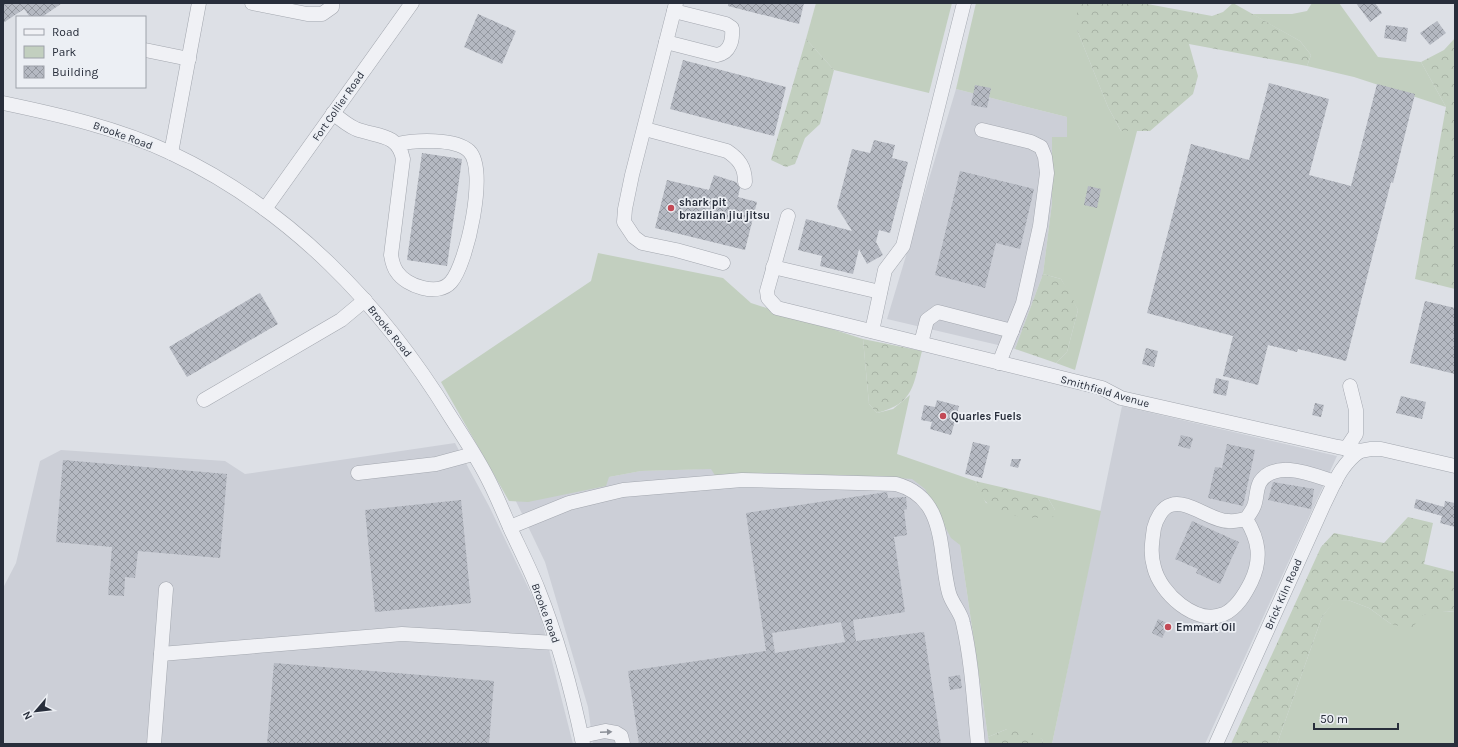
<svg xmlns="http://www.w3.org/2000/svg" width="1458" height="747" font-family="Karla,sans-serif">
	<style>
		.built { fill: #cccfd7 }
		.green { fill: #c2cfbf }
		.forest { fill: url(#forest-crowns) }
		.building { fill: url(#building-cross-hatch); fill-rule: evenodd }
		.lines { fill: none; stroke-linecap: round; stroke-linejoin: round }
		.minor-casing { stroke: #a3a7af; stroke-width: 15 }
		.minor { stroke: #f0f1f5; stroke-width: 14 }
		.oneway { fill: #8c9098 }
		.poi-dot { fill: #c34a56; stroke: #eceff4; stroke-width: 1.5 }
		.labels { text-anchor: middle; stroke-width: 3.5; stroke-linejoin: round; paint-order: stroke }
		.street-label { font-size: 11px; fill: #282e3b; stroke: #eceff4 }
		.poi-label { font-size: 11px; font-weight: bold; fill: #282e3b; stroke: #eceff4; text-anchor: start }
	</style>
	<defs>
		<pattern id="forest-crowns" width="20" height="18" patternUnits="userSpaceOnUse"><rect width="20" height="18" fill="#c2cfbf"/><path d="M2 6a3 3 0 1 1 6 0M12 15a3 3 0 1 1 6 0" fill="none" stroke="#a7b2a5"/></pattern>
		<pattern id="building-cross-hatch" width="8" height="8" patternUnits="userSpaceOnUse"><rect width="8" height="8" fill="#b5b9c2"/><path d="M0 0l8 8M0 8l8-8" fill="none" stroke="#93979f"/></pattern>
	</defs>
	<rect width="100%" height="100%" fill="#dde0e6"/>
	<!-- built -->
	<g class="built">
		<path d="M956,89L1067,117L1068,137L1052,138V203L1043,274L1015,349L887,319Z"/>
		<path d="M1122,406L1337,456L1205,744H1052Z"/>
		<path d="M455,443L490,508L539,610L573,744H3V588L16,563L40,461L61,450L225,461L245,474Z"/>
		<path d="M828,465L922,472L960,545L989,744H593L588,707L545,562L513,495L641,471Z"/>
	</g>
	<!-- green -->
	<g class="green">
		<path d="M816,3H952L929,93L834,70L806,39Z"/>
		<path d="M976,3H1077V30L1108,107L1121,131H1137L1075,370L1056,363L1067,352L1078,310L1061,279L1043,274L1052,203V137H1067V117L956,89Z"/>
		<path d="M1312,3H1339L1378,57L1421,62L1446,107L1354,77L1307,66L1311,55L1300,41L1252,14H1292L1307,11Z"/>
		<path d="M598,253L723,278L751,303L863,339L869,404L877,413L893,409L910,395L897,454L975,481L986,503L1055,510L1048,498L1101,511L1052,744H1043L1042,739L1007,729L988,737L960,545L951,538L925,489L912,479L867,476L773,473L716,477L711,469L641,471L609,477L606,486L528,502L509,501L441,382L591,281Z"/>
		<path d="M1348,600L1369,608L1391,624C1408,619 1438,608 1455,612V744H1277L1322,617L1334,601Z"/>
	</g>
	<!-- forest -->
	<g class="forest">
		<path d="M1077,3H1142L1212,16L1223,12L1233,3L1300,41L1311,55L1307,66L1189,44L1198,76L1193,94L1150,131H1121L1108,107L1077,30Z"/>
		<path d="M1455,38V289L1415,279L1446,107L1421,62L1444,50Z"/>
		<path d="M806,39L834,70L820,124L805,138L795,164L786,167L771,160Z"/>
		<path d="M1043,274L1061,279L1070,293L1078,310L1067,352L1056,363L1015,349Z"/>
		<path d="M863,339L922,351C913,385 915,403 877,413L869,404Z"/>
		<path d="M975,481L1048,498L1055,510L1053,517C1032,519 1003,518 987,503C981,498 978,487 975,481Z"/>
		<path d="M1408,517L1433,523L1424,564L1455,572V612L1449,611L1423,615L1411,629L1391,624L1369,608L1348,600L1334,602L1322,617L1277,744H1231L1321,547L1334,533L1384,543Z"/>
		<path d="M1024,728L1042,739L1043,744H989L988,737L1007,729Z"/>
	</g>
	<!-- building -->
	<g class="building">
		<path d="M3,3H62L42,17H30L24,9L3,23Z"/>
		<path d="M728,3H804L799,24L728,6Z"/>
		<path d="M1356,3H1375L1382,13L1370,22Z"/>
		<path d="M478,14L516,31L502,64L464,47Z"/>
		<path d="M1437,21L1446,33L1430,45L1420,33Z"/>
		<path d="M1386,25L1408,28L1406,42L1384,38Z"/>
		<path d="M683,60L786,87L774,136L670,109Z"/>
		<path d="M1269,83L1329,99L1309,175L1351,186L1377,84L1415,94L1393,183L1391,182L1346,361L1298,349L1297,352L1268,345L1258,385L1223,376L1233,336L1147,313L1191,144L1249,160Z"/>
		<path d="M975,85L991,88L987,108L971,105Z"/>
		<path d="M874,140L895,145L892,158L908,162L890,233L879,230L876,242L883,255L867,264L859,249L853,274L820,266L822,256L798,250L806,219L852,231L837,207L852,149L870,153Z"/>
		<path d="M422,153L462,159L447,266L407,260Z"/>
		<path d="M960,171L1034,189L1020,249L996,243L985,288L935,275Z"/>
		<path d="M714,175L736,182L740,188L738,197L757,202L745,250L655,228L667,180L709,190Z"/>
		<path d="M1088,186L1101,189L1097,208L1084,205Z"/>
		<path d="M260,293L278,324L187,377L169,347Z"/>
		<path d="M1425,301L1455,308V374L1410,363Z"/>
		<path d="M1146,348L1158,351L1154,367L1142,364Z"/>
		<path d="M1216,378L1229,381L1226,396L1213,393Z"/>
		<path d="M1401,396L1426,402L1422,419L1396,413Z"/>
		<path d="M937,400L959,406L951,435L930,429L932,422L921,420L924,405L935,407Z"/>
		<path d="M1315,403L1324,405L1321,417L1312,415Z"/>
		<path d="M1181,435L1193,438L1190,449L1178,446Z"/>
		<path d="M973,442L990,446L982,478L965,474Z"/>
		<path d="M1227,444L1255,450L1243,506L1208,498L1215,467L1222,468Z"/>
		<path d="M1012,459H1021L1018,468L1010,466Z"/>
		<path d="M63,460L227,474L220,558L138,551L135,578L125,577L124,596L108,595L112,547L56,542Z"/>
		<path d="M1273,482L1314,489L1311,509L1268,500Z"/>
		<path d="M887,492L888,498L906,497L907,509L904,510L907,535L894,537L905,612L853,620L856,641L924,632L941,744H639L628,671L766,651L746,513ZM841,622L845,642L775,653L772,633Z"/>
		<path d="M1416,499L1444,507L1445,501L1455,503V527L1440,523L1442,516L1414,508Z"/>
		<path d="M461,500L471,603L375,612L365,510Z"/>
		<path d="M1192,521L1239,542L1220,584L1196,573L1198,569L1175,559Z"/>
		<path d="M1158,619L1169,624L1162,638L1152,633Z"/>
		<path d="M274,663L494,681L489,744H267Z"/>
		<path d="M960,675L962,688L950,690L948,677Z"/>
	</g>
	<g class="lines">
		<!-- minor casing -->
		<g class="minor-casing">
			<g id="minor">
				<path d="M252,3L307,14H322L332,7V3"/>
				<path d="M676,3L632,175L625,209L624,222L634,237L642,243L676,250L723,263"/>
				<path d="M666,42L717,55C730,53 733,40 732,28L726,24L674,11"/>
				<path d="M145,50L189,59"/>
				<path d="M3,103C60,115 118,128 171,153C290,209 382,305 450,416C464,438 479,460 490,483C498,499 504,514 511,530C520,549 530,569 538,589C558,639 572,691 583,744"/>
				<path d="M333,113C340,119 347,125 356,129C377,137 398,133 403,159L391,255C392,261 393,267 397,272C406,286 438,297 451,282C467,264 488,169 469,151C455,138 415,140 398,144"/>
				<path d="M645,129L727,151C739,159 745,167 745,182"/>
				<path d="M982,130L1031,142L1041,147L1045,157L1047,173L1040,226L1023,303L999,363"/>
				<path d="M171,153L199,3"/>
				<path d="M265,209L412,3"/>
				<path d="M788,216L767,291L768,298L777,308L1102,388L1121,398L1338,447L1360,451L1371,449H1381L1455,466"/>
				<path d="M773,267L880,292"/>
				<path d="M872,331L885,270L903,246L964,3"/>
				<path d="M921,343L927,320L938,312L1012,331"/>
				<path d="M204,400L341,320L365,300"/>
				<path d="M1346,449L1356,434V410L1350,386"/>
				<path d="M358,473L436,464L473,454"/>
				<path d="M1246,519C1259,540 1262,559 1251,582C1245,594 1237,608 1224,614C1196,626 1160,593 1154,567C1150,554 1152,542 1154,528C1156,520 1162,507 1171,505C1187,499 1211,521 1228,521C1234,522 1240,520 1246,519C1249,515 1252,511 1254,506C1257,499 1256,489 1260,482C1276,458 1315,476 1335,482"/>
				<path d="M510,527L569,503L623,490L742,480L896,484C948,498 938,552 949,593C952,604 961,612 963,623C972,662 974,704 978,744"/>
				<path d="M161,654L402,634L556,643"/>
				<path d="M582,736L605,731L616,733L621,736L623,744"/>
				<path d="M154,744L166,589"/>
				<path d="M1216,744L1324,504C1334,484 1341,464 1360,451"/>
			</g>
		</g>
		<!-- minor -->
		<use href="#minor" class="minor"/>
	</g>
	<!-- one-way arrows -->
	<defs><path id="oneway-solid" d="M-6-.8H1V-3.2L6.5 0L1 3.2V.8H-6Z"/></defs>
	<use class="oneway" href="#oneway-solid" transform="translate(606 732) rotate(-2)"/>
	<!-- markers -->
	<g class="poi-dot">
		<circle cx="671" cy="208" r="4"/>
		<circle cx="943" cy="416" r="4"/>
		<circle cx="1168" cy="627" r="4"/>
	</g>
	<g class="labels">
		<!-- street labels -->
		<g class="street-label">
			<text transform="translate(338 106) rotate(-55)" y="4">Fort Collier Road</text>
			<text transform="translate(123 135) rotate(20)" y="4">Brooke Road</text>
			<text transform="translate(390 331) rotate(51)" y="4">Brooke Road</text>
			<text transform="translate(1105 391) rotate(16)" y="4">Smithfield Avenue</text>
			<text transform="translate(1283 594) rotate(-66)" y="4">Brick Kiln Road</text>
			<text transform="translate(546 613) rotate(70)" y="4">Brooke Road</text>
		</g>
		<!-- poi labels -->
		<g class="poi-label">
			<text x="679" y="206">shark pit<tspan x="679" dy="13">brazilian jiu jitsu</tspan></text>
			<text x="951" y="420">Quarles Fuels</text>
			<text x="1176" y="631">Emmart Oil</text>
		</g>
	</g>
	<!-- border -->
	<rect width="1458" height="747" fill="none" stroke="#282e3b" stroke-width="8"/>
	<!-- legend -->
	<rect x="16" y="16" width="130" height="72" fill="#eceff4" stroke="#9ea2aa"/>
	<rect x="24" y="29" width="20" height="6" fill="#f0f1f5" stroke="#9ea2aa"/>
	<text x="52" y="36" font-size="12" fill="#282e3b">Road</text>
	<rect x="24" y="46" width="20" height="12" fill="#c2cfbf" stroke="#9ea2aa"/>
	<text x="52" y="56" font-size="12" fill="#282e3b">Park</text>
	<rect x="24" y="66" width="20" height="12" fill="url(#building-cross-hatch)" stroke="#9ea2aa"/>
	<text x="52" y="76" font-size="12" fill="#282e3b">Building</text>
	<!-- north arrow -->
	<g transform="translate(36 711) rotate(242)" stroke="#eceff4" stroke-width="3" paint-order="stroke">
	<path d="M0-3L7 15L0 10L-7 15Z" fill="#282e3b"/>
	<text y="-6" font-size="11" font-weight="bold" text-anchor="middle" fill="#282e3b">N</text>
	</g>
	<!-- scale -->
	<path d="M1314 723v6h84v-6" fill="none" stroke="#282e3b" stroke-width="2"/>
	<text x="1320" y="723" font-size="12" fill="#282e3b" stroke="#eceff4" stroke-width="3" paint-order="stroke">50 m</text>
</svg>
